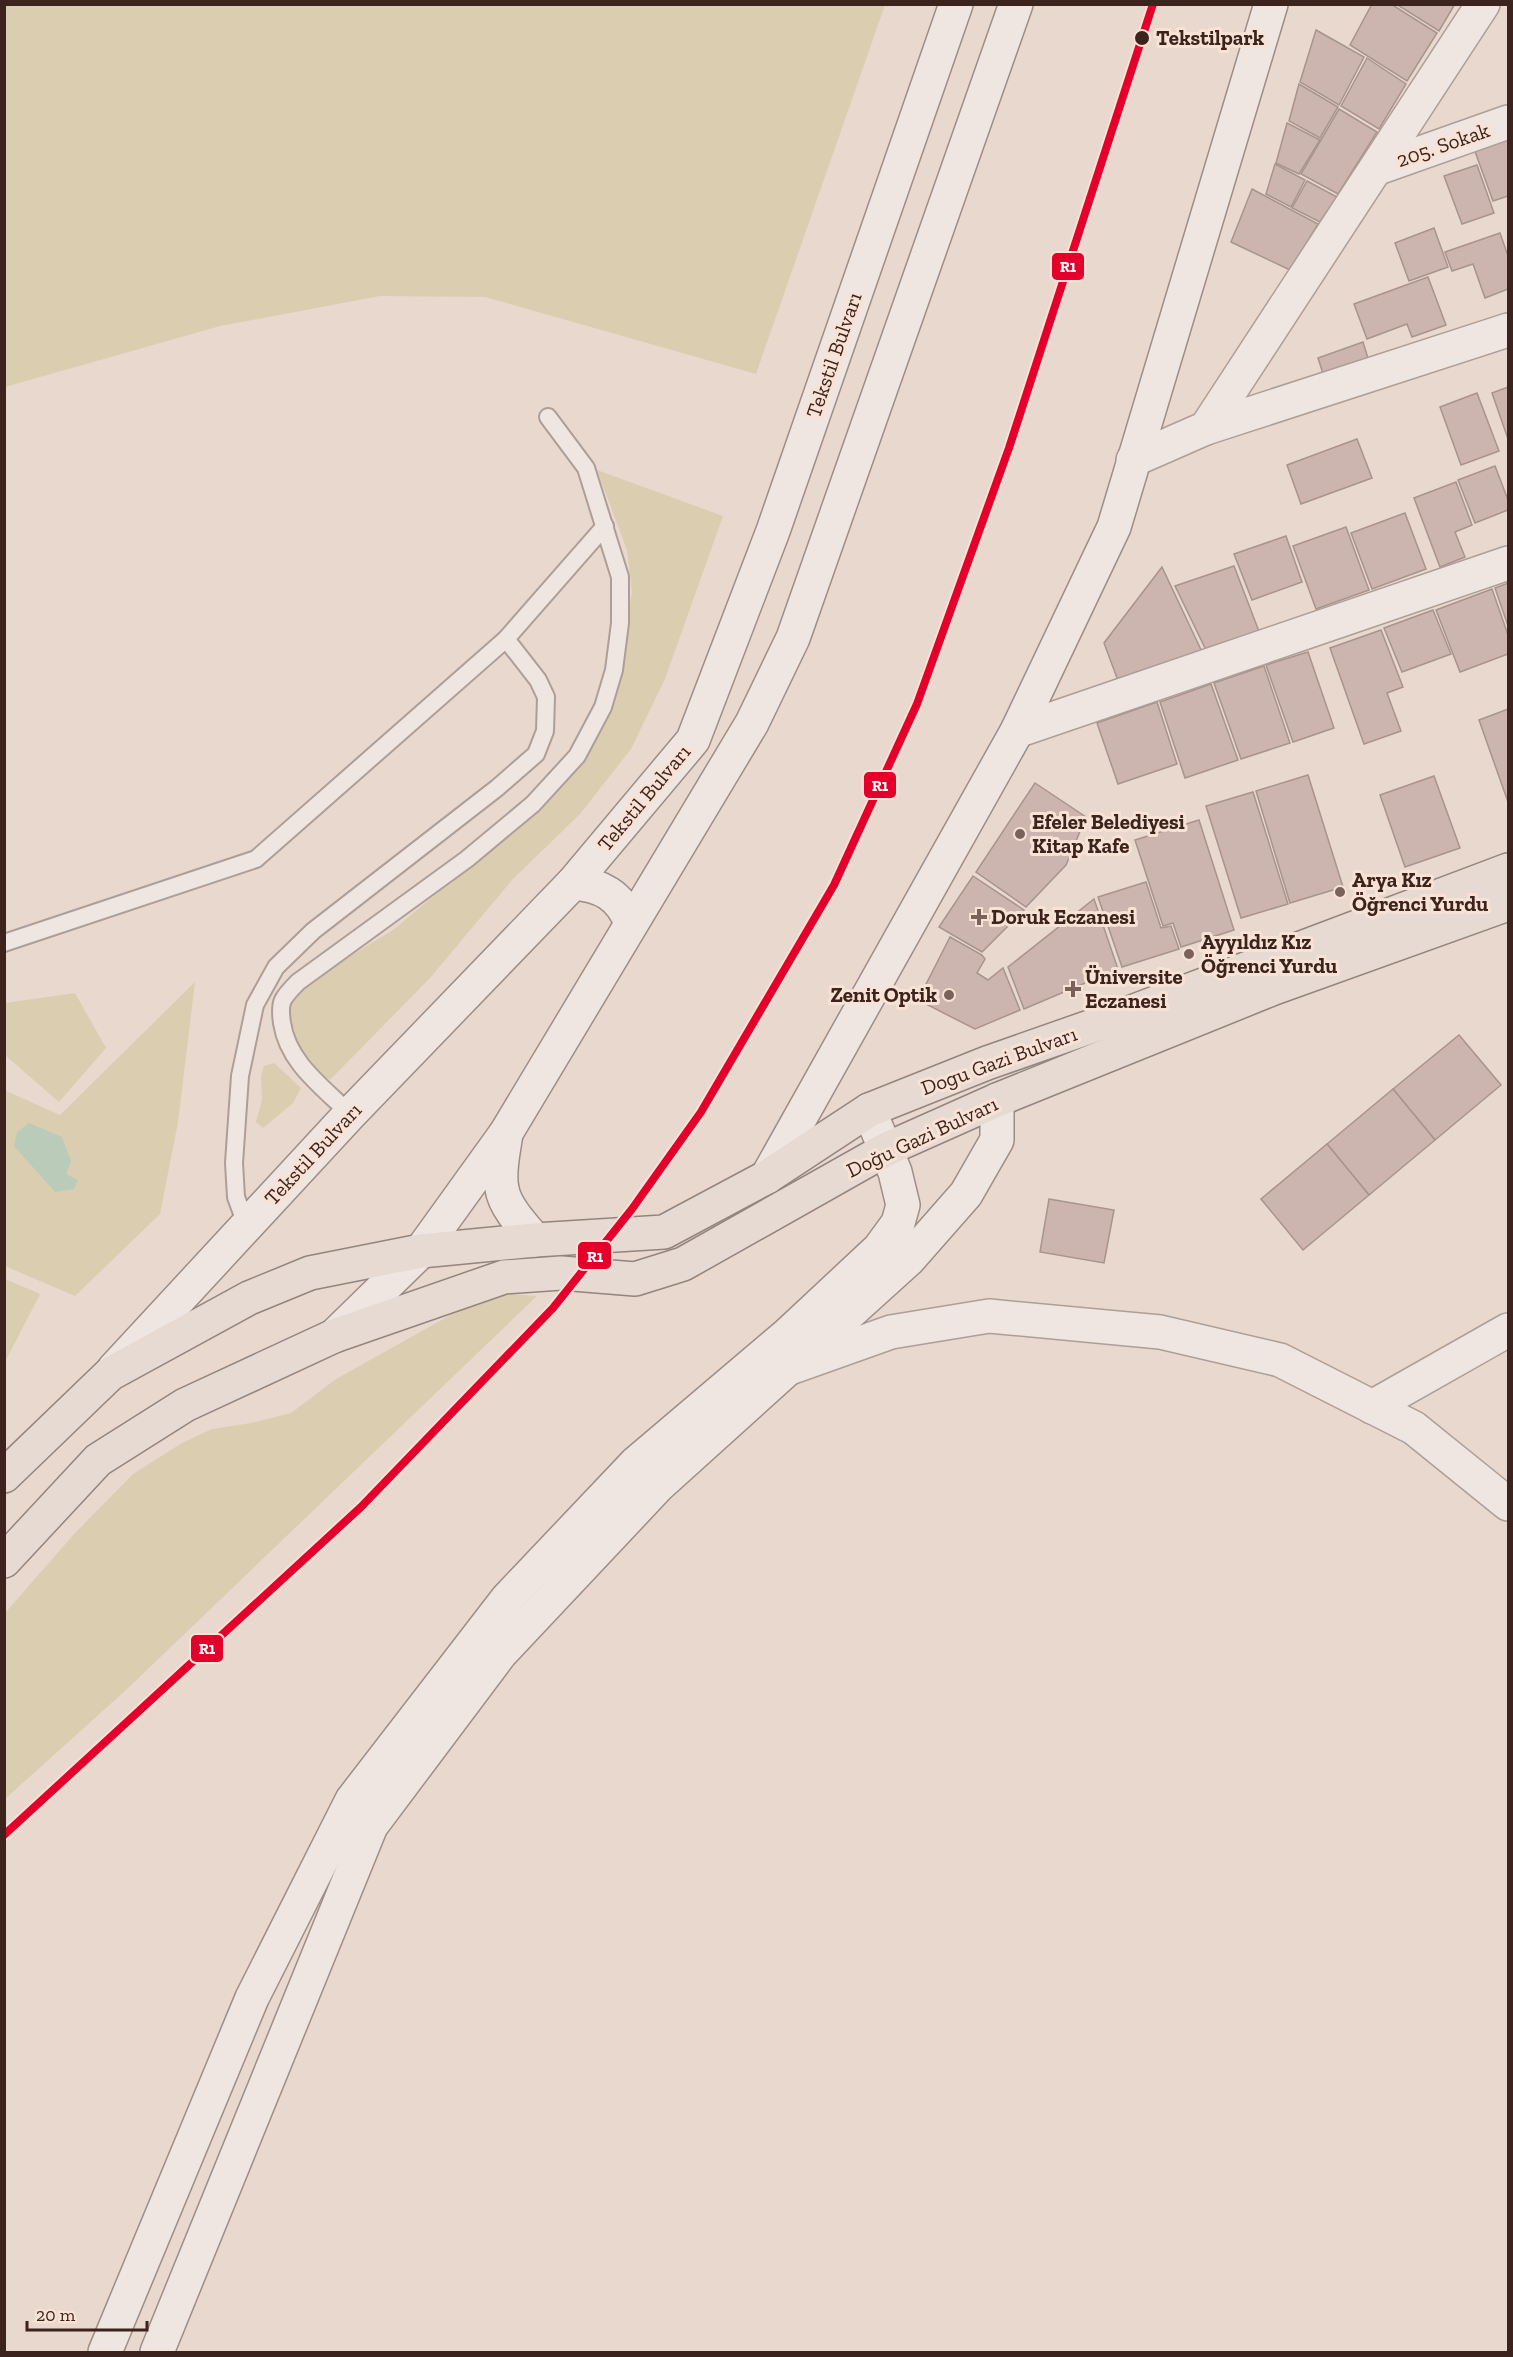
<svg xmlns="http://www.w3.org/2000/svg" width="1513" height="2357" font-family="'Zilla Slab',serif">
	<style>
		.green { fill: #dbceb0 }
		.water { fill: #bacbba }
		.building { fill: #ccb5af; stroke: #a9938d; stroke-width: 1.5 }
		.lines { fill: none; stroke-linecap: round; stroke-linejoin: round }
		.lane-casing { stroke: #ad9e97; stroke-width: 20 }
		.street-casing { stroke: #ad9e97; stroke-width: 36 }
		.secondary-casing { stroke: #9d8d87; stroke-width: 36 }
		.primary-casing { stroke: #93847e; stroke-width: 36 }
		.lane { stroke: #efe6e1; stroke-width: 16 }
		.street { stroke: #efe6e1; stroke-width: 33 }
		.secondary { stroke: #efe6e1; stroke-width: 33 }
		.primary { stroke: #e6dad2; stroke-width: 33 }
		.rail-1-casing { stroke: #f8e2d5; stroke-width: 12 }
		.rail-1 { stroke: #e4002b; stroke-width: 8 }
		.stop-dot { fill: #3d231e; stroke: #f8e2d5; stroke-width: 2 }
		.poi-dot { fill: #79625c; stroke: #f8e2d5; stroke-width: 2 }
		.labels { text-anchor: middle; stroke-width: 6; stroke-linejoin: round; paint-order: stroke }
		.stop-label { font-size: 21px; font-weight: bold; fill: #3d231e; stroke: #f8e2d5; text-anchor: start }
		.street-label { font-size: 21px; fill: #3d231e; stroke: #f8e2d5 }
		.poi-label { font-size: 21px; font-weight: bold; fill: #3d231e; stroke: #f8e2d5; text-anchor: start }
		.line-badge { stroke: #f8e2d5; stroke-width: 2 }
		.badge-label { font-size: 16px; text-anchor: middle; font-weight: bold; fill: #fff }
	</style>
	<rect width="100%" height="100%" fill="#e8d8ce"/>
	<!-- green -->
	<g class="green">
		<path d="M5,4H885V5L756,374L485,297L380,296L220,326L5,387Z"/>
		<path d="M597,470L723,516L665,679L631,749L580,814L513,879L430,978L330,1080C295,1059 288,1044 288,1004L308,982L393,930L531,814L615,688L632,592L627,550Z"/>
		<path d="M195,982L178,1122L160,1214L75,1296L5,1266L4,1090L60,1115Z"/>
		<path d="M75,993L106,1048L59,1102L5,1055V1003Z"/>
		<path d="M274,1063L301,1088L293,1103L263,1128L256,1122L262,1100L261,1076L264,1066Z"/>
		<path d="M5,1279L40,1294L5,1362Z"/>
		<path d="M510,1294L537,1296L126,1690L5,1799V1613L75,1533L133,1474L182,1443L212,1429L251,1423L291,1413L336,1379L481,1298Z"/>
	</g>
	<!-- water -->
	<path class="water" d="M29,1123L62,1137L71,1161L66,1174L78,1180L74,1189L55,1192L14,1146L17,1132Z"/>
	<!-- building -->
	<g class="building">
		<path d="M1372,4H1391L1437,33L1407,81L1350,45Z"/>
		<path d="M1396,4H1455L1439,31Z"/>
		<path d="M1316,30L1364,57L1339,105L1300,82Z"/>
		<path d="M1367,58L1406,84L1379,129L1341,106Z"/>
		<path d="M1299,84L1338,107L1320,138L1289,121Z"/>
		<path d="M1339,109L1377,132L1338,194L1301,174Z"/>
		<path d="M1287,123L1320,140L1299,174L1276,163Z"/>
		<path d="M1508,133V196L1493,201L1473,146Z"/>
		<path d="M1275,164L1305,180L1291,207L1266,194Z"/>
		<path d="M1477,165L1494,213L1462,224L1444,176Z"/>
		<path d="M1307,181L1337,197L1320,222L1292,208Z"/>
		<path d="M1252,189L1318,224L1290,270L1231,242Z"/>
		<path d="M1434,228L1448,267L1409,281L1395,243Z"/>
		<path d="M1500,233L1508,256V289L1485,298L1473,264L1452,271L1445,252Z"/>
		<path d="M1428,277L1446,325L1412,337L1407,324L1367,339L1354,304Z"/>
		<path d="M1363,342L1371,368L1326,383L1318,358Z"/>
		<path d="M1508,387V439L1492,393Z"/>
		<path d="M1477,393L1499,451L1461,465L1440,407Z"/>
		<path d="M1357,439L1372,478L1301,504L1287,465Z"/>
		<path d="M1495,466L1508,500V510L1475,523L1458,480Z"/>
		<path d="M1456,482L1472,525L1455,532L1465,557L1440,567L1414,498Z"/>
		<path d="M1405,513L1426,569L1372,589L1351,533Z"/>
		<path d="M1346,527L1369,590L1316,609L1293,546Z"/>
		<path d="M1286,536L1302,582L1252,600L1234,554Z"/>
		<path d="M1234,566L1260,634L1207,652L1175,586Z"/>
		<path d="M1162,567L1203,654L1120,686L1104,643Z"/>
		<path d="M1508,583V626L1495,588Z"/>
		<path d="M1492,589L1508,635V654L1460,672L1436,610Z"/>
		<path d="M1433,610L1451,654L1402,672L1384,628Z"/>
		<path d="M1381,630L1403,687L1387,693L1401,731L1364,744L1330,648Z"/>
		<path d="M1308,652L1334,728L1293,742L1266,665Z"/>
		<path d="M1264,666L1290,743L1241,759L1214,683Z"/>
		<path d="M1211,684L1238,760L1185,778L1160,702Z"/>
		<path d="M1157,702L1177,764L1118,784L1097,723Z"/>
		<path d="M1508,709V802L1479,720Z"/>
		<path d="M1308,775L1343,887L1290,903L1256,791Z"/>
		<path d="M1434,776L1460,848L1405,867L1380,795Z"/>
		<path d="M1035,783L1086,817L1066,865L1026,907L976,872Z"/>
		<path d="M1253,792L1288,904L1241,918L1206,806Z"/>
		<path d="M1199,820L1234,930L1181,947L1173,923L1163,926L1135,840Z"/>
		<path d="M973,876L1024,910L982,952L939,927Z"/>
		<path d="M1146,882L1161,928L1171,926L1179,949L1122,967L1098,897Z"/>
		<path d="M1094,899L1118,969L1024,1009L1008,967Z"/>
		<path d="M950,937L982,955L985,959L977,973L988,980L1003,968L1020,1010L975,1029L918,1000Z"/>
		<path d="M1459,1035L1501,1085L1435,1140L1393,1089Z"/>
		<path d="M1393,1089L1435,1140L1369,1195L1327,1144Z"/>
		<path d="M1327,1144L1369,1195L1303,1250L1261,1199Z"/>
		<path d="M1049,1199L1114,1210L1104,1263L1040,1252Z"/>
	</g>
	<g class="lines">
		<!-- lane casing -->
		<g class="lane-casing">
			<g id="lane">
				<path d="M4,943L256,859L506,639L605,526"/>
				<path d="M350,1114C323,1087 288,1063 282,1023C281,1016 280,1006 283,1000C286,994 293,987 298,982L467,859L533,804L577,756L603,707L614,670L620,623V577L586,468L548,417"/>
				<path d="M247,1227L236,1197L234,1163L240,1076L255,1005L276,967L313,931L497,788L536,754L545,731L546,697L538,680L506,639"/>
			</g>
		</g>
		<!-- street casing -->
		<g class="street-casing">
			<g id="street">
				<path d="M1378,168L1508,122"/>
				<path d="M1206,428L1508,330"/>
				<path d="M1133,460L1206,428L1483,4"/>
				<path d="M1017,731L1508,563"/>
				<path d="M787,1369L891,1332L989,1316L1160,1332L1280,1360L1414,1428L1508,1504"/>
				<path d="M1372,1407L1508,1330"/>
			</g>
		</g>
		<!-- secondary casing -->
		<g class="secondary-casing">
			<g id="secondary">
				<path d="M573,883C601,885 620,895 631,923"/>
				<path d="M506,1133C504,1150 498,1171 502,1189C505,1207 523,1226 535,1240"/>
				<path d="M767,1177L1017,731L1114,527L1271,4"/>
				<path d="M334,1336L421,1251L506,1133L752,723L793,638L1016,4"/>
				<path d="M114,1369L350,1114L573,883L693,740L773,531L956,4"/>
				<path d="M105,2352L252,1998L352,1800L507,1599L636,1463L788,1334L879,1249L898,1223L903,1205L895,1172L869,1110"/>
				<path d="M157,2352L371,1826L500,1654L658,1486L908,1260L966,1194L997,1140V1100"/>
			</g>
		</g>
		<!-- primary casing -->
		<g class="primary-casing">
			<g id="primary">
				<path d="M4,1476L110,1374L249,1298L310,1273L421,1251L535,1240L664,1232L767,1177L869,1110L987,1063L1121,1016L1508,870"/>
				<path d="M4,1561L98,1460L185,1405L334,1336L504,1277L561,1273L635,1279L683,1264L887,1149L997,1100L1274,988L1508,904"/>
			</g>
		</g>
		<!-- lane -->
		<use href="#lane" class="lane"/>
		<!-- street -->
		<use href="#street" class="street"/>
		<!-- secondary -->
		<use href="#secondary" class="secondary"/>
		<!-- primary -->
		<use href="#primary" class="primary"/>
		<!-- rail-1 casing -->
		<g class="rail-1-casing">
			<path id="rail-1" d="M4,1835L361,1507L553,1308L632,1209L701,1112L834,885L917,704L1009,448L1153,4"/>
		</g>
		<!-- rail-1 -->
		<use href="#rail-1" class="rail-1"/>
	</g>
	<!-- markers -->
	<circle class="stop-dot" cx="1142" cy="38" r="8"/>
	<g class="poi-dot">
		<circle cx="1020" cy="834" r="6"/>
		<circle cx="1340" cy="892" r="6"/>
		<path d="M976 908h6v6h6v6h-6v6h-6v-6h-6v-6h6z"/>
		<circle cx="1189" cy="954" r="6"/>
		<path d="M1070 980h6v6h6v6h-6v6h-6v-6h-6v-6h6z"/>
		<circle cx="949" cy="995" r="6"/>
	</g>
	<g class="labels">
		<!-- stop labels -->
		<g class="stop-label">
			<text x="1156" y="45">Tekstilpark</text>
		</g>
		<!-- street labels -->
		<g class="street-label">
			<text transform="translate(1443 145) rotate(-19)" y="7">205. Sokak</text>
			<text transform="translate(834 355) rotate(-71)" y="7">Tekstil Bulvarı</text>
			<text transform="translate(644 798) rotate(-50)" y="7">Tekstil Bulvarı</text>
			<text transform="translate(999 1061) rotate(-20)" y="7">Dogu Gazi Bulvarı</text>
			<text transform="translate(922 1137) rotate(-25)" y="7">Doğu Gazi Bulvarı</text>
			<text transform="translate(313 1154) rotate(-47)" y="7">Tekstil Bulvarı</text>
		</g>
		<!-- poi labels -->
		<g class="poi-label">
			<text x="1032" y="829">Efeler Belediyesi<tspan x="1032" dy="24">Kitap Kafe</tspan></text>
			<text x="1352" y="887">Arya Kız<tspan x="1352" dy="24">Öğrenci Yurdu</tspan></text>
			<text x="991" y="924">Doruk Eczanesi</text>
			<text x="1201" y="949">Ayyıldız Kız<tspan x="1201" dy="24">Öğrenci Yurdu</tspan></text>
			<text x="1085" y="984">Üniversite<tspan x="1085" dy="24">Eczanesi</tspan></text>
			<text x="937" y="1002" text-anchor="end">Zenit Optik</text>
		</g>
	</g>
	<g class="line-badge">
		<rect x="1051" y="252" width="34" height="29" rx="6" fill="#e4002b"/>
		<rect x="863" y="771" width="34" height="28" rx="6" fill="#e4002b"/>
		<rect x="577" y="1241" width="35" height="29" rx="6" fill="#e4002b"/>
		<rect x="190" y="1634" width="34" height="29" rx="6" fill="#e4002b"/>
	</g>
	<g class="badge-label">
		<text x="1068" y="272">R1</text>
		<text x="880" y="791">R1</text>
		<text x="595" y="1262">R1</text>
		<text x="207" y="1654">R1</text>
	</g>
	<!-- border -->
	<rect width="1513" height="2357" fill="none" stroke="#3d231e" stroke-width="12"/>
	<!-- scale -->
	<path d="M27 2321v9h120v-9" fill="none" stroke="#3d231e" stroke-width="3"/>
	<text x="36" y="2321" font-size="18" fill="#3d231e" stroke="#f8e2d5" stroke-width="4.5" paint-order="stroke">20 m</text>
</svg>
